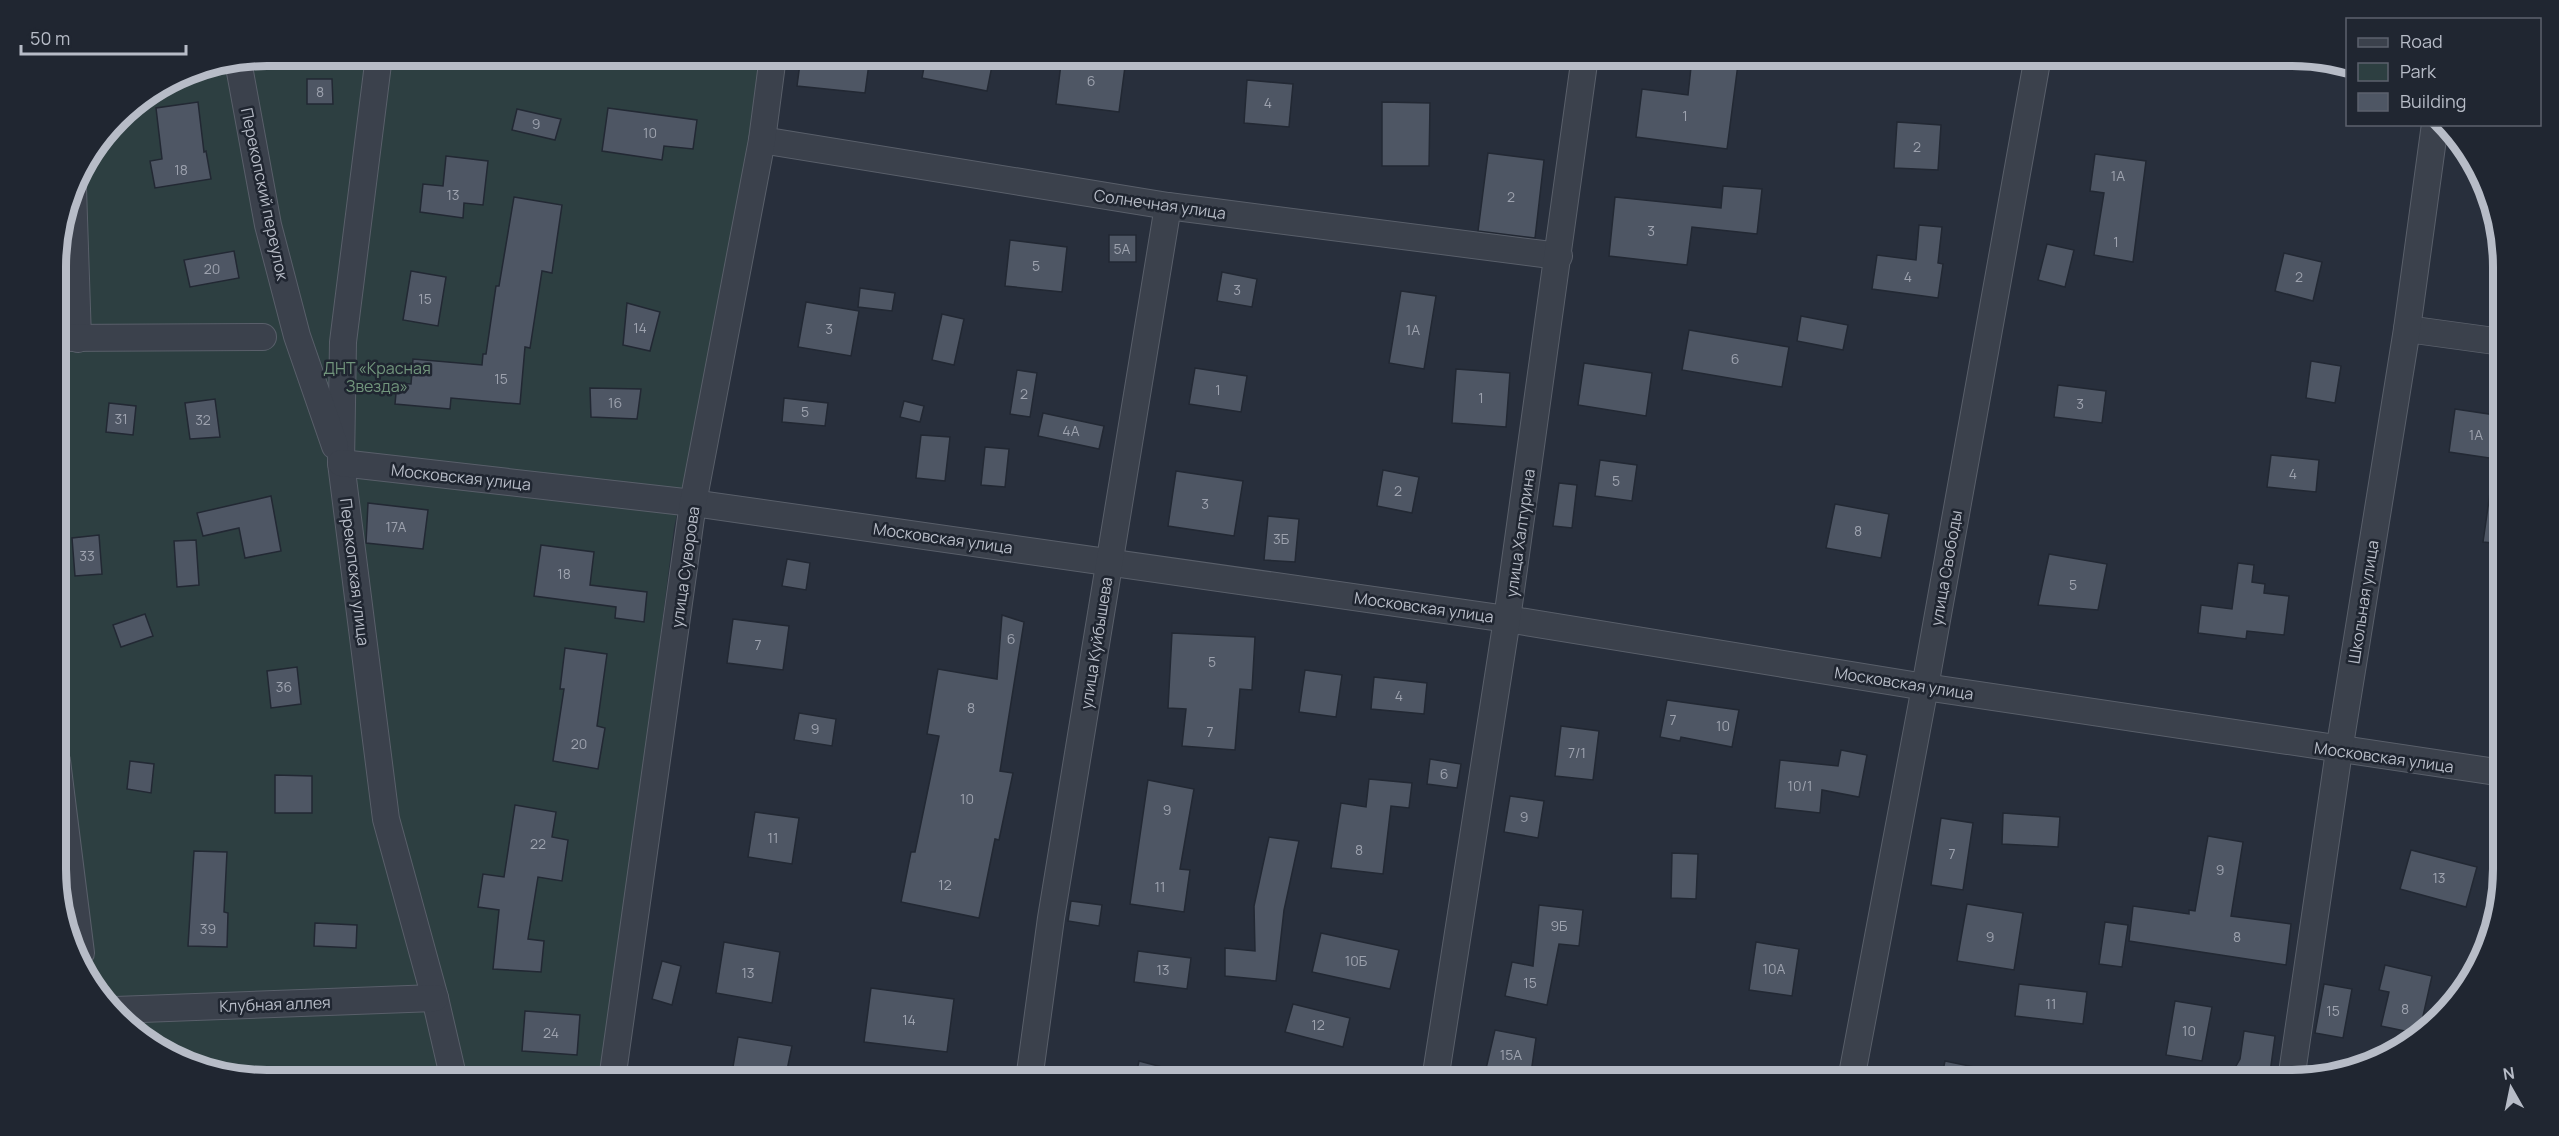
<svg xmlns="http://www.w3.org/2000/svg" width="2559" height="1136" font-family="Manrope,sans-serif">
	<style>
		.green { fill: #2d3f41 }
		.building { fill: #4e5664; stroke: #222833; stroke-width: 1.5 }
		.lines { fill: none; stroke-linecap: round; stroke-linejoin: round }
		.street-casing { stroke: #595f6a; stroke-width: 28 }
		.street { stroke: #3b414c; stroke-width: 26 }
		.labels { text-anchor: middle; stroke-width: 5; stroke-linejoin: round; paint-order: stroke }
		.number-label { font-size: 14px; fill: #9da2ae }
		.street-label { font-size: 16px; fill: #b7bcc7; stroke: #202631 }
		.park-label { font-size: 16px; fill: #71957c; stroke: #202631 }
		.rim { fill: none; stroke: #b7bcc7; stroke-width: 8 }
	</style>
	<rect width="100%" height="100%" fill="#282f3c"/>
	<!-- green -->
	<path class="green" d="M267,56H763L754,140L674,528L605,1080H267L186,1065L99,998L57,897L56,253L77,174L127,108L186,71Z"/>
	<!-- building -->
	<g class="building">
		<path d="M801,56H870L865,93L797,86Z"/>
		<path d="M926,56H994L987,91L922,78Z"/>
		<path d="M1062,56H1101L1126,59L1119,112L1056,104Z"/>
		<path d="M1692,58L1738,64L1727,149L1636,137L1642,89L1688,95Z"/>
		<path d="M307,79H332L333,104H307Z"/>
		<path d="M1247,80L1293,84L1289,127L1244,123Z"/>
		<path d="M198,102L204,152L206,151L211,179L155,188L150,161L162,159L156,108Z"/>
		<path d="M1382,102L1430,103L1429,166H1382Z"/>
		<path d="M608,108L697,120L693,149L664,146L662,160L602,151Z"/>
		<path d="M517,109L561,119L555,140L512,130Z"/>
		<path d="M1897,122L1941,125L1938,170L1894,168Z"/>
		<path d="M1488,153L1544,160L1535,238L1478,231Z"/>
		<path d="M2095,154L2146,161L2133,262L2094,255L2104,193L2090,191Z"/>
		<path d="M446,156L488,161L483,205L464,203L463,218L420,212L423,184L443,186Z"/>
		<path d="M1723,186L1762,189L1757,234L1692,227L1687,265L1609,256L1615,197L1721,208Z"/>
		<path d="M514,197L562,205L552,273L542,271L530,348L525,347L520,404L451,398L450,409L395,404L397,383L411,384L413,359L482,365L483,354H486L496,286H499Z"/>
		<path d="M1919,225L1942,227L1938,263L1943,264L1938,298L1872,289L1877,255L1916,260Z"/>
		<rect x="1109" y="235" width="27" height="27"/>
		<path d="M1010,240L1067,247L1062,292L1005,286Z"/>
		<path d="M2047,244L2074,250L2065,287L2038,280Z"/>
		<path d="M234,251L239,278L190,287L184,260Z"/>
		<path d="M2284,253L2322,262L2313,301L2275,291Z"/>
		<path d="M411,271L446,277L438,326L403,320Z"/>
		<path d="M1222,272L1257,279L1252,307L1217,301Z"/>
		<path d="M860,288L895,293L892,311L858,307Z"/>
		<path d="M1401,291L1436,296L1424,369L1389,363Z"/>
		<path d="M806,302L859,311L851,356L798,347Z"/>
		<path d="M627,303L660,312L650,351L623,345Z"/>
		<path d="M942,314L964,319L954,365L932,360Z"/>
		<path d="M1801,316L1848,325L1843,350L1797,341Z"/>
		<path d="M1689,330L1789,347L1782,387L1682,370Z"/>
		<path d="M2311,361L2341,366L2335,403L2306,398Z"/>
		<path d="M1584,363L1652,373L1646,416L1578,405Z"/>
		<path d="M1195,368L1247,376L1241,412L1189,404Z"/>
		<path d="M1456,369L1510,373L1506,427L1452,423Z"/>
		<path d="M1017,370L1037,373L1030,417L1010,414Z"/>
		<path d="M2058,385L2106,391L2102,423L2054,417Z"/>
		<path d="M590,388L641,389L637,419L591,417Z"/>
		<path d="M784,398L828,403L825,426L782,422Z"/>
		<path d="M215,399L220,437L190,439L185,403Z"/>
		<path d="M904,401L924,406L920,422L900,417Z"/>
		<path d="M109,403L136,406L133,435L106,432Z"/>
		<path d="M2455,409L2502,416L2496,459L2449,452Z"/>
		<path d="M1043,413L1104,426L1099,449L1038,436Z"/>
		<path d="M921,435L950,437L945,481L916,478Z"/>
		<path d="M985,447L1009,449L1005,487L981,485Z"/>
		<path d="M2271,455L2319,460L2316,492L2267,487Z"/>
		<path d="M1600,460L1637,465L1632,501L1595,496Z"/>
		<path d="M1383,470L1419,477L1412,513L1377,506Z"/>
		<path d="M1176,471L1243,481L1234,536L1168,526Z"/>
		<path d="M2492,479L2502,480L2503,544L2483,542Z"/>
		<path d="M1559,483L1577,485L1572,528L1553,526Z"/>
		<path d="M271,496L281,551L245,558L239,528L203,536L197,513Z"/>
		<path d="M368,503L428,510L423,549L366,543Z"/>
		<path d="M1835,504L1889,514L1881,558L1826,548Z"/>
		<path d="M1268,516L1299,519L1295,562L1264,560Z"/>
		<path d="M99,535L102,574L75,576L72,538Z"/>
		<path d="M196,540L199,585L177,587L174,541Z"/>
		<path d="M541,545L594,552L590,585L647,592L644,622L615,618L616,607L534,596Z"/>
		<path d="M2049,554L2107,564L2098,610L2038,605Z"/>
		<path d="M787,559L810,563L806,590L782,586Z"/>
		<path d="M2238,563L2254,565L2252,582L2265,584L2264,593L2289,596L2284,635L2247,631L2246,639L2198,633L2201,605L2232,609Z"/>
		<path d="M145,614L153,636L121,647L113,625Z"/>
		<path d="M1002,615L1024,622L1000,771L1013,773L999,840L995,839L979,918L901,902L911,852H915L939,736L927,734L938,669L997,679Z"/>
		<path d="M733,619L789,626L783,670L727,663Z"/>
		<path d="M1172,633L1255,637L1252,690L1240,689L1235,750L1182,746L1186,709L1168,708Z"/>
		<path d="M565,648L607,654L597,726L605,728L598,769L553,761L564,689H560Z"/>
		<path d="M297,667L301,704L271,708L267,671Z"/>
		<path d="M1305,670L1342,675L1336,717L1299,712Z"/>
		<path d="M1374,677L1427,683L1424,714L1371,709Z"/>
		<path d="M1667,700L1739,710L1732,747L1681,737L1680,741L1660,737Z"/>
		<path d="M799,713L836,719L832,746L794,740Z"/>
		<path d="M1561,726L1599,731L1593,780L1555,776Z"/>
		<path d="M1841,750L1867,755L1859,797L1822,790L1820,813L1775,808L1780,760L1838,766Z"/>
		<path d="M1430,759L1461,764L1457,788L1427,784Z"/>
		<path d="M130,761L154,764L151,793L127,789Z"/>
		<path d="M275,775L312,776V813H275Z"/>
		<path d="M1369,779L1412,783L1409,808L1391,806L1383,874L1331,868L1341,803L1366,807Z"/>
		<path d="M1148,780L1194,789L1180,869L1190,870L1184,912L1130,904Z"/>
		<path d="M1510,796L1544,801L1538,838L1504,832Z"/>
		<path d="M515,805L556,812L552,837L568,840L562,881L538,877L528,939L544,941L541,972L493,969L499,910L478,907L483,874L504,877Z"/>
		<path d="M755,812L799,818L792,864L748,857Z"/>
		<path d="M2003,813L2060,817L2058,847L2002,844Z"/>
		<path d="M1941,818L1973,823L1963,890L1931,885Z"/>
		<path d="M2208,836L2243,842L2231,916L2291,924L2286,965L2129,941L2133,906L2189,914V910L2195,911Z"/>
		<path d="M1269,837L1299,841L1284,910L1276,981L1225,976V948L1255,951L1254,906Z"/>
		<path d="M2411,850L2477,867L2466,907L2400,889Z"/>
		<path d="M194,851L227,852L224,912L228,913L227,947L188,946Z"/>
		<path d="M1672,853L1698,854L1696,899L1671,898Z"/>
		<path d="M1071,901L1102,905L1099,926L1068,921Z"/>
		<path d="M1967,904L2023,913L2014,970L1957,961Z"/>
		<path d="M1539,905L1583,910L1579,946L1559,944L1547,1005L1505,996L1512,962L1533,966Z"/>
		<path d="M2105,922L2128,925L2122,967L2099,964Z"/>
		<path d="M315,923L357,925L356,948L314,946Z"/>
		<path d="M1321,933L1399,950L1390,989L1312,972Z"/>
		<path d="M724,942L780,952L772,1003L716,993Z"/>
		<path d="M1756,942L1799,949L1792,996L1749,990Z"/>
		<path d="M1138,951L1191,958L1187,989L1134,982Z"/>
		<path d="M662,961L681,966L672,1005L652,999Z"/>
		<path d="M2385,965L2432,976L2419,1034L2381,1026L2389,992L2379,990Z"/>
		<path d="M2019,984L2087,992L2083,1024L2015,1016Z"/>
		<path d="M2324,984L2352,989L2343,1038L2315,1033Z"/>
		<path d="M871,988L954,999L947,1052L864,1042Z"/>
		<path d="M2175,1001L2212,1007L2202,1061L2166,1055Z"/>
		<path d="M1293,1004L1350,1018L1343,1047L1285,1032Z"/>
		<path d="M525,1011L580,1015L577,1055L522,1051Z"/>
		<path d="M1495,1030L1536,1038L1530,1080L1485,1073Z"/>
		<path d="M2244,1031L2275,1036L2269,1080H2228L2240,1059Z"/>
		<path d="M738,1037L792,1046L785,1080L732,1073Z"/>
		<path d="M1139,1061L1189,1074V1080H1135Z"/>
		<path d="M1945,1061L1999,1072L1998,1080H1941Z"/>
	</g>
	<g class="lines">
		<!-- street casing -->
		<g class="street-casing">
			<g id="street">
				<path d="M379,56L343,342L341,463L386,819L435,998L454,1080"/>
				<path d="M238,61L268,225L297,336L335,446"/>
				<path d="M762,140L1168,206L1559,256"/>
				<path d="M73,188L78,339"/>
				<path d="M2407,329L2502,342"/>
				<path d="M56,338L263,337"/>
				<path d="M341,463L693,503L1507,619L1925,687L2503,773"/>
				<path d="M57,761L81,953"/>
				<path d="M115,1010L435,998"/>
				<path d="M612,1080L693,503L762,140L773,56"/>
				<path d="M1029,1080L1051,918L1168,206"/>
				<path d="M1435,1080L1507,619L1585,56"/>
				<path d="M1851,1080L1925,687L2038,56"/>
				<path d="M2291,1080L2339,751L2407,329L2435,124"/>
			</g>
		</g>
		<!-- street -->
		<use href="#street" class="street"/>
	</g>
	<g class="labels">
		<!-- number labels -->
		<g class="number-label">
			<text x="1091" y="86">6</text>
			<text x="320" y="97">8</text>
			<text x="1268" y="108">4</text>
			<text x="1685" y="121">1</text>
			<text x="536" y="129">9</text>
			<text x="650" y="138">10</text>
			<text x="1917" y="152">2</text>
			<text x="181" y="175">18</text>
			<text x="2118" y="181">1А</text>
			<text x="453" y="200">13</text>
			<text x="1511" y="202">2</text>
			<text x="1651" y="236">3</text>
			<text x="2116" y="247">1</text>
			<text x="1122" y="254">5А</text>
			<text x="1036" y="271">5</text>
			<text x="212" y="274">20</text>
			<text x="1908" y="282">4</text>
			<text x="2299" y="282">2</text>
			<text x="1237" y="295">3</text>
			<text x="425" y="304">15</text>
			<text x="640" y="333">14</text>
			<text x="829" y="334">3</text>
			<text x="1413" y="335">1А</text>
			<text x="1735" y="364">6</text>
			<text x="501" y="384">15</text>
			<text x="1218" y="395">1</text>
			<text x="1024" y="399">2</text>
			<text x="1481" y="403">1</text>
			<text x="615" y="408">16</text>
			<text x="2080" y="409">3</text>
			<text x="805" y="417">5</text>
			<text x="121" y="424">31</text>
			<text x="203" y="425">32</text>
			<text x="1071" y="436">4А</text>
			<text x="2476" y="440">1А</text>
			<text x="2293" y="479">4</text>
			<text x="1616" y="486">5</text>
			<text x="1398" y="496">2</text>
			<text x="1205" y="509">3</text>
			<text x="396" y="532">17А</text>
			<text x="1858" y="536">8</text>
			<text x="1281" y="544">3Б</text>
			<text x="87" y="561">33</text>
			<text x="564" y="579">18</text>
			<text x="2073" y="590">5</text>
			<text x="1011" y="644">6</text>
			<text x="758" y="650">7</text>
			<text x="1212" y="667">5</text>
			<text x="284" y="692">36</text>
			<text x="1399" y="701">4</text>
			<text x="971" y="713">8</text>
			<text x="1673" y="725">7</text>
			<text x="1723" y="731">10</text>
			<text x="815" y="734">9</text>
			<text x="1210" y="737">7</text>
			<text x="579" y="749">20</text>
			<text x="1577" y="758">7/1</text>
			<text x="1444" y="779">6</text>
			<text x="1800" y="791">10/1</text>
			<text x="967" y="804">10</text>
			<text x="1167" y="815">9</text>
			<text x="1524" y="822">9</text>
			<text x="773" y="843">11</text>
			<text x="538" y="849">22</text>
			<text x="1359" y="855">8</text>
			<text x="1952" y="859">7</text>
			<text x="2220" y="875">9</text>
			<text x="2439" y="883">13</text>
			<text x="945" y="890">12</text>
			<text x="1160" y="892">11</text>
			<text x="1559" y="931">9Б</text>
			<text x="208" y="934">39</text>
			<text x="1990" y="942">9</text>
			<text x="2237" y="942">8</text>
			<text x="1356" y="966">10Б</text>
			<text x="1774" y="974">10А</text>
			<text x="1163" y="975">13</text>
			<text x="748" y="978">13</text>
			<text x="1530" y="988">15</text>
			<text x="2051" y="1009">11</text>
			<text x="2405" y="1014">8</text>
			<text x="2333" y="1016">15</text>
			<text x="909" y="1025">14</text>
			<text x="1318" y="1030">12</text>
			<text x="2189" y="1036">10</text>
			<text x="551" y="1038">24</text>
			<text x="1511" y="1060">15А</text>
		</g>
		<!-- street labels -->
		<g class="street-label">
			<text transform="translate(265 194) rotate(78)" y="6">Перекопский переулок</text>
			<text transform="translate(1160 204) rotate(8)" y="6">Солнечная улица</text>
			<text transform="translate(461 477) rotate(6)" y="6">Московская улица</text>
			<text transform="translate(1520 533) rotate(-82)" y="6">улица Халтурина</text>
			<text transform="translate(943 538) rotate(8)" y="6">Московская улица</text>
			<text transform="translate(685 567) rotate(-82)" y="6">улица Суворова</text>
			<text transform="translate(1946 568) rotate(-80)" y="6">улица Свободы</text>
			<text transform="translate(355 572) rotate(83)" y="6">Перекопская улица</text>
			<text transform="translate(2363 602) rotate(-81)" y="6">Школьная улица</text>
			<text transform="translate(1424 607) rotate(8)" y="6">Московская улица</text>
			<text transform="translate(1096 643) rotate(-81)" y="6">улица Куйбышева</text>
			<text transform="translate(1904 683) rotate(9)" y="6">Московская улица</text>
			<text transform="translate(2384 757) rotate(8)" y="6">Московская улица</text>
			<text transform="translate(275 1004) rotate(-2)" y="6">Клубная аллея</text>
		</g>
		<!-- park labels -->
		<g class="park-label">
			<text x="377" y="374">ДНТ «Красная<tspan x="377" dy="18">Звезда»</tspan></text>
		</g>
	</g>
	<!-- crop -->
	<path d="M0 0H2559V1136H0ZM267 66H2292A201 201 0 0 1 2493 267V869A201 201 0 0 1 2292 1070H267A201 201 0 0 1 66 869V267A201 201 0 0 1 267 66Z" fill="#202631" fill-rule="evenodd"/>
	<path class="rim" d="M267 66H2292A201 201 0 0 1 2493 267V869A201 201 0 0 1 2292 1070H267A201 201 0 0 1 66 869V267A201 201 0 0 1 267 66Z"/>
	<!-- legend -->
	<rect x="2346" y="18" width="195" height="108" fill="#202631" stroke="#5c626d" stroke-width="1.5"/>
	<rect x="2358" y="38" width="30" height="9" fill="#3b414c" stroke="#5c626d" stroke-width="1.5"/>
	<text x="2400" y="48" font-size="18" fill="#b7bcc7">Road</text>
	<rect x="2358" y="63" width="30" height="18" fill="#2d3f41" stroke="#5c626d" stroke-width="1.5"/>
	<text x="2400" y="78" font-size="18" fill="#b7bcc7">Park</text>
	<rect x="2358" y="93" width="30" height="18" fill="#4e5664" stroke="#5c626d" stroke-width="1.5"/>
	<text x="2400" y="108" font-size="18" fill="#b7bcc7">Building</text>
	<!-- north arrow -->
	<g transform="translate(2511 1088) rotate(351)" stroke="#202631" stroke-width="4.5" paint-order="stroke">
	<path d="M0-4.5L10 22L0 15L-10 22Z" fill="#b7bcc7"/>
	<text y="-9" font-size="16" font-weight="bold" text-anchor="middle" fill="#b7bcc7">N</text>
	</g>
	<!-- scale -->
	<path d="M21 45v9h165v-9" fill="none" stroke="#b7bcc7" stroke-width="3"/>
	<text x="30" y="45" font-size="18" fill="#b7bcc7" stroke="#202631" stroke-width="4.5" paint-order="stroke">50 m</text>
</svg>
